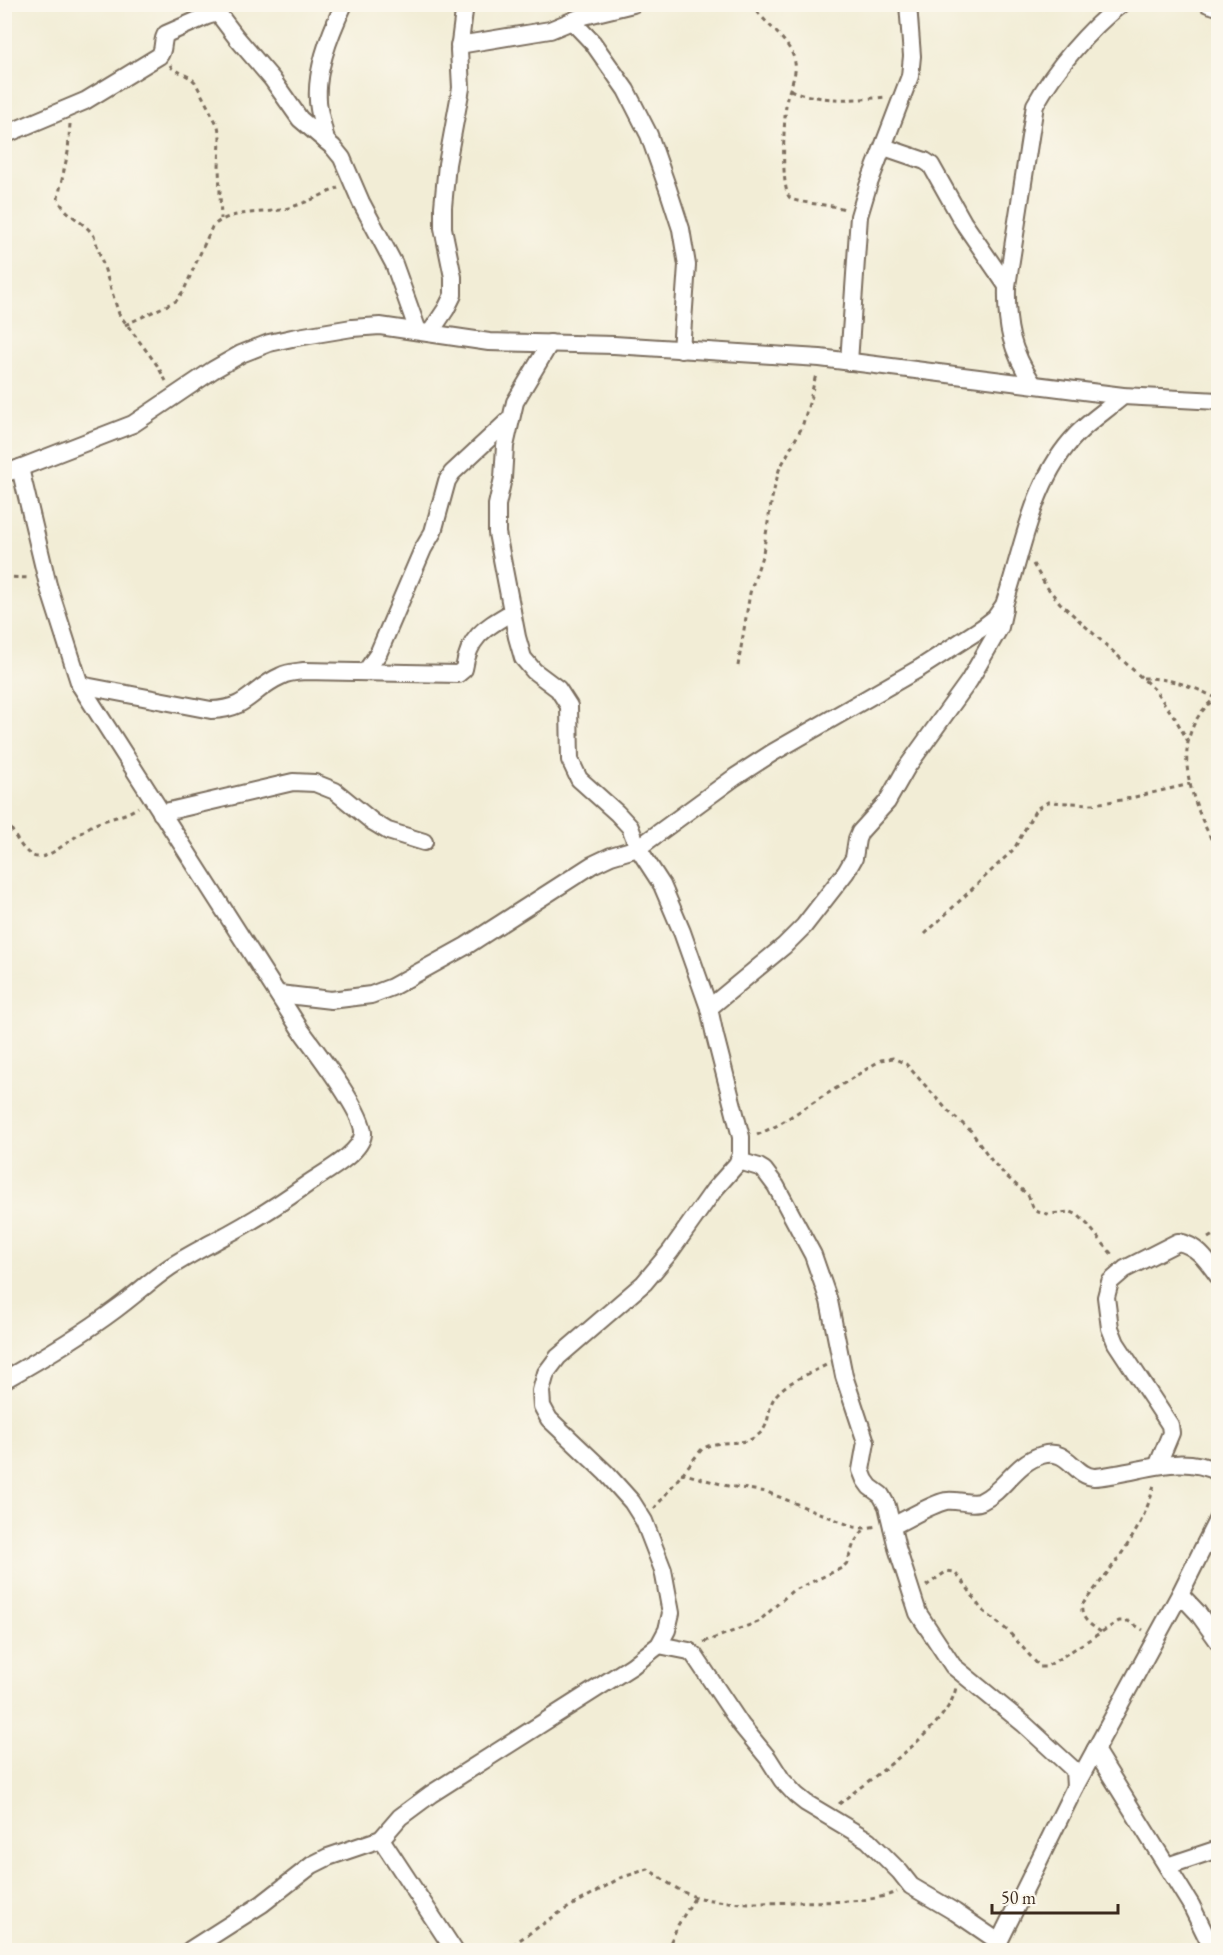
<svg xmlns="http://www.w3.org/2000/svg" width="1223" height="1955" font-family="'EB Garamond',serif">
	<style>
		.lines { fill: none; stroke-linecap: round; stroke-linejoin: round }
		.minor-casing { stroke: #7b6e5e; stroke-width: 20 }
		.path { stroke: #7b6e5e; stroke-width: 3; stroke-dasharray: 4.5 4.5; stroke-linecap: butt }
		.minor { stroke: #fff; stroke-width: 16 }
	</style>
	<rect width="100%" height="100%" fill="#fbf7ec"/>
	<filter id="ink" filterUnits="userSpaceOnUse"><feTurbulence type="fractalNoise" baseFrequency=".0167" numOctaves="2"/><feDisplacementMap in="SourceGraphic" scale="12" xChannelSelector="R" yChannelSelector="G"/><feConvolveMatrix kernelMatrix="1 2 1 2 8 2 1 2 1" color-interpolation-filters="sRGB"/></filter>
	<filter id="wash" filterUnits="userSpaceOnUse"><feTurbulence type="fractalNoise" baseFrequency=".008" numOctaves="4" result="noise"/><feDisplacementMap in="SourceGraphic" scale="24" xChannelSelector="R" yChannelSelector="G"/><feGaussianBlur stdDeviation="1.35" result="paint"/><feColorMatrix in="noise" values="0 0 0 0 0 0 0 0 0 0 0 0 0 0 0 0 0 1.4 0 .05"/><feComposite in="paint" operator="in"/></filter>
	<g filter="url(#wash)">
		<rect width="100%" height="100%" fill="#f2edd6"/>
	</g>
	<g filter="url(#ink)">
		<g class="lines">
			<!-- minor casing -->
			<g class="minor-casing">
				<g id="minor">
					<path d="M211,4L236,37L272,79L300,119L333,147L342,158L361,202L394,264L418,331"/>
					<path d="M1208,4L1218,7"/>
					<path d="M572,21L593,43L626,90L649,135L668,189L681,229L687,265L681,350"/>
					<path d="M459,45L550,30L584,16L633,4"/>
					<path d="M4,135L85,101L159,56C165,49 161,41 166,34L207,16L217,13"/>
					<path d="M326,141C324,130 321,120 319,109C313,75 330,34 344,4"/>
					<path d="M884,147L925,161L931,165L963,222L1007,286"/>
					<path d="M430,333L446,309L453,295V277L443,228V207L447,164L461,88L459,50L465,4"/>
					<path d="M849,362L859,216L868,186L910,76L912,56L908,4"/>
					<path d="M1033,384C1011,350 1006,327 1007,286L1035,105C1055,69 1088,30 1121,4"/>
					<path d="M4,474L133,424L213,370L241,354L269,343L292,338L352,328L380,326L489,342L614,345L820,358L1123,396L1218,401"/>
					<path d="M366,671L378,654L423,549L433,532L447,481L452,473L510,419"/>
					<path d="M80,685L211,710C249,709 251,689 281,676C288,672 297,672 304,671L458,674L464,669C469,636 485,628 512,612"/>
					<path d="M161,813L293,782L315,783L335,791L373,822L388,831L424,842"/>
					<path d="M279,994L331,1000L371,995L392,987L466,946L592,865L611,856L638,848L735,777L772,753L920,668L982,628L995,618L1004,605C1024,547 1032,480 1077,434C1091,420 1108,409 1123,396"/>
					<path d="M709,1008L784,946L804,926L846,872L854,858L857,839L860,832L887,802L907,767L969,681L1000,627L1004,609"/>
					<path d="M739,1161L759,1167L764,1170L776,1186L813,1255L829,1301L844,1376L866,1442L861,1470L865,1480L870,1487L881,1495L887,1506L897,1548L918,1613L953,1666L1024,1724L1074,1770L1075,1787"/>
					<path d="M4,1380C43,1358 80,1336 116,1309C134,1296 151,1280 170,1267C185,1257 201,1249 217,1240C248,1224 278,1205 306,1185C321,1174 361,1154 363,1134C365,1114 314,1048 300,1029L80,685L48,585L20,468"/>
					<path d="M1158,1464L1171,1433L1170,1425L1116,1343L1110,1328L1106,1297L1110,1282L1125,1269L1178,1242C1197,1245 1208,1262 1218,1276"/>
					<path d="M892,1526C908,1519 929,1505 946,1501C957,1499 972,1506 982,1501C1005,1490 1015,1463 1042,1455C1068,1447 1074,1476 1094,1477C1101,1477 1109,1475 1116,1474C1152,1468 1184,1455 1218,1472"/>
					<path d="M1180,1594L1198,1613L1218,1641"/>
					<path d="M659,1645L689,1651L694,1655L741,1725L768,1758L782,1780L796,1795L806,1803L868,1840L900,1872L911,1886L955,1912L999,1942"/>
					<path d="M1095,1750L1191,1905L1213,1950"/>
					<path d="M381,1839L454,1950"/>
					<path d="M1167,1866L1218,1849"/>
					<path d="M190,1950L262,1904L312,1865L328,1857L381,1839L400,1817L431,1794L632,1666L659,1645L667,1630L671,1613L663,1570L644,1521L632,1502L606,1473L549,1419L542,1406L541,1391L546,1373L558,1357L644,1283L670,1252L714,1190L737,1164L741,1155V1137L715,1036L709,1008L682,932L662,885L638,848L630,827L617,813L579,779L570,760L569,706L558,689L534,671L523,658L517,637L497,533V505L503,478L505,446L515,402L550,343"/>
					<path d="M995,1950L1075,1787L1180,1594L1218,1518"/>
				</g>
			</g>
			<!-- path -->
			<g class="path">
				<path d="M752,4C763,23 792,41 795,63C797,74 790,87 787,98C784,114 780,189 790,198C798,204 831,204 844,209"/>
				<path d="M170,65L172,68L191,78L195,82L218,126L220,137L219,167L221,219"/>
				<path d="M790,90C820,102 853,100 886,97"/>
				<path d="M70,124L68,152L58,198C64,215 84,221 94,236L119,314L157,365L166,381"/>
				<path d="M125,325L176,301L184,290L212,227C229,210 258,214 280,210C300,206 319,196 338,188"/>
				<path d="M1033,564L1046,586L1060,603L1154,689L1175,718L1189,743"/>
				<path d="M4,577L30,578"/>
				<path d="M738,666L750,593L763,553L772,498L779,470L802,427L810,400L816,374"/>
				<path d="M1143,678C1170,678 1192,686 1216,698"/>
				<path d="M1218,696C1163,737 1192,803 1218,852"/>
				<path d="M4,812C9,825 23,859 40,857C53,856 79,833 91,826C106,818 125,817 138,807"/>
				<path d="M925,934L1014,849L1036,809L1048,802L1093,804L1122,800L1190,784"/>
				<path d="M757,1135L776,1126L881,1060L893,1058L906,1064L948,1111L971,1131L992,1161L1006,1176L1028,1195L1033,1207L1038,1212L1048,1214L1071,1212L1078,1215L1088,1225L1114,1257"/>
				<path d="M1208,1238L1218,1232"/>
				<path d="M681,1473L728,1486L767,1492L854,1527L865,1528L877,1526"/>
				<path d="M654,1509L702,1449C720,1438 739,1447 755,1437C774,1426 764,1407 778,1393C790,1380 810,1374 826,1365"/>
				<path d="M926,1586L947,1571L954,1572L965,1584L981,1609L1008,1631L1040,1667H1046L1119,1621H1128L1143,1630"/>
				<path d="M1101,1632C1091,1625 1080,1619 1082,1605C1111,1568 1144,1531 1154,1484"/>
				<path d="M704,1642L758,1622L792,1591L842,1568L847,1563L854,1543L865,1528"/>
				<path d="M839,1804C870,1778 950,1727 956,1687"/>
				<path d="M505,1950L559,1913L620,1878L648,1869C663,1879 679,1892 696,1897C728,1905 764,1903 797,1902C830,1901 866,1904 897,1892"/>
				<path d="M667,1950L678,1925L695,1897"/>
			</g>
			<!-- minor -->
			<use href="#minor" class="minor"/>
		</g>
	</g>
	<!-- margin -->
	<rect width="1223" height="1955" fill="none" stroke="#fbf7ec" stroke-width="24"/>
	<!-- scale -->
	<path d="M992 1904v9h126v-9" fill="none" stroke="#3b2a1e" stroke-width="3"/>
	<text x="1001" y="1904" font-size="18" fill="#3b2a1e" stroke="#fbf7ec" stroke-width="4.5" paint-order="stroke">50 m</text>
</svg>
